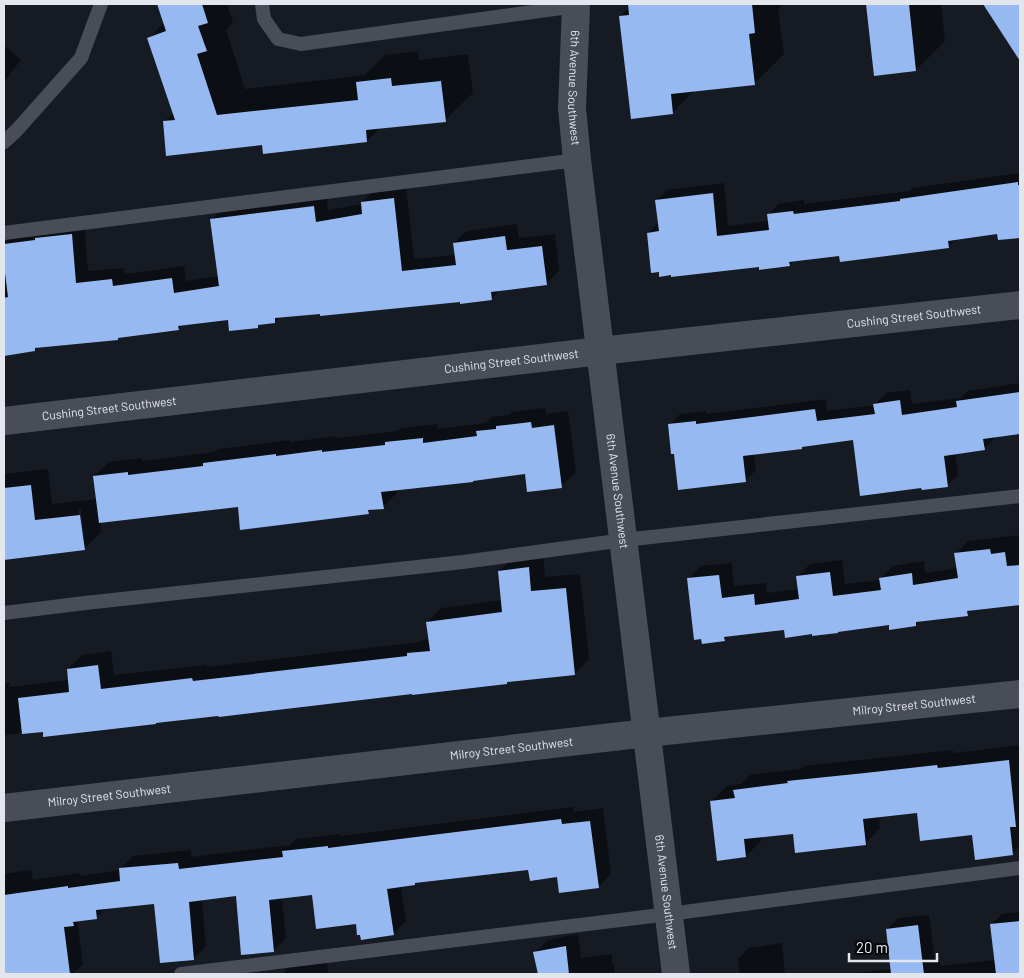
<svg xmlns="http://www.w3.org/2000/svg" width="1024" height="978" font-family="Barlow,sans-serif">
	<style>
		.shadow { fill: #0007; fill-rule: evenodd }
		.building { fill: #97b9f2 }
		.lines { fill: none; stroke-linecap: round; stroke-linejoin: round }
		.service { stroke: #484d57; stroke-width: 14 }
		.minor { stroke: #484d57; stroke-width: 28 }
		.labels { text-anchor: middle; stroke-width: 5; stroke-linejoin: round; paint-order: stroke }
		.street-label { font-size: 12px; fill: #e3e6ec; stroke: #040609 }
	</style>
	<rect width="100%" height="100%" fill="#161b23"/>
	<!-- shadow -->
	<g class="shadow">
		<path d="M159,4H227L233,22L226,30L245,89L365,75L385,55L418,51L419,60L468,54L473,93L445,120L380,128L367,141L263,144L164,122L173,113L149,38L165,22Z"/>
		<path d="M629,4H783L778,9L784,54L755,83L695,90L672,113L621,16L629,7Z"/>
		<path d="M867,4H941L945,41L916,70L875,75Z"/>
		<path d="M985,4H1020V57Z"/>
		<path d="M4,45L21,60L4,82Z"/>
		<path d="M1020,173V236L999,239L998,232L957,238L949,247L841,260L840,255L794,261L789,265L760,266L648,233L659,222L656,201L667,190L724,183L728,226L769,221L768,215L779,204L804,200V204L910,191L912,188Z"/>
		<path d="M406,186L414,259L456,255L454,243L467,231L517,224L519,238L555,234L559,271L546,284L501,289L492,298L280,317L275,322L261,323L257,326L229,319L183,325L178,329L39,346L35,350L4,355V272H6L4,244L15,233L84,222L88,271L124,268L125,274L184,266L186,281L219,276L212,219L224,207L326,194L328,210L363,204L362,202L375,190Z"/>
		<path d="M1020,383V432L995,436V438L984,449L955,453L958,475L947,486L855,439L805,445L802,448L754,454L756,470L745,481L675,452L669,425L680,414L706,411L707,414L826,399L827,411L875,405V404L886,393L910,390L912,404L960,398L968,391Z"/>
		<path d="M545,408L546,414L568,411L576,472L561,486L526,473L397,489V493L383,507L372,509L368,513L239,505L100,521L101,532L84,549H4V474L48,469L52,504L97,499L94,476L109,462L142,458L143,461L215,452L218,449L290,440V442L336,436V438L398,431L401,428L437,424L438,429L486,423L492,417L509,415L512,412ZM81,508L84,536H82L78,509Z"/>
		<path d="M1020,535V600L996,603L972,609L967,614L921,620L916,625L890,624L813,633L785,629L729,635L724,640L689,578L701,566L732,563L734,586L766,583L767,593L799,589L798,576L810,564L842,560L845,584L881,580V578L893,566L924,561L925,573L958,568L956,554L968,541Z"/>
		<path d="M543,554L545,577L580,574L589,659L575,674L509,680L506,683L219,714L44,730L6,735L4,737V683H10V687L69,680L68,669L82,655L111,651L114,675L206,665L207,667L419,642L422,640L430,639L427,622L442,608L502,600L499,571L514,557Z"/>
		<path d="M1020,745V846L1012,854L973,833L918,812L879,816L880,828L865,844L794,832L761,836V841L746,856L711,801L727,786L741,784L750,775L801,769L804,766L953,750V753Z"/>
		<path d="M573,807L574,812L603,808L611,874L599,886L529,868L417,881L415,884L401,886L406,921L393,934L357,922L313,893L282,897L286,938L273,951L237,895L202,899L206,946L193,959L155,903L106,908L96,918L77,920L83,964L73,974H4V874L31,870L33,880L80,873V876L120,870V869L133,856L191,850V857L290,845L296,839L341,834V836Z"/>
		<path d="M1020,912V974H845L892,969L887,929L898,918L929,915L935,961H940V966L995,960L991,925L1002,914Z"/>
		<path d="M578,934L581,958L612,954V965H614L615,974H539L535,953L548,940Z"/>
		<path d="M782,943L785,974H740L738,959L749,948Z"/>
		<path d="M326,955L328,974H285V971L297,959Z"/>
		<path d="M249,966L250,974H211Z"/>
	</g>
	<!-- building -->
	<g class="building">
		<path d="M157,4H202L208,23L198,26L207,51L197,54L217,115L358,100L356,82L391,78L392,86L441,81L446,122L366,130L367,142L263,154L262,145L166,156L163,121L175,120L147,38L166,31Z"/>
		<path d="M628,4H752L755,33L749,34L755,85L671,94L673,114L631,119L619,16L629,15Z"/>
		<path d="M866,4H909L916,71L874,76Z"/>
		<path d="M983,4H1020V61Z"/>
		<path d="M1018,182V185H1020V238L998,240L997,234L948,241L949,248L840,262L839,256L789,262L790,266L759,270V267L671,277V275L659,277V272L651,273L647,233L659,231L655,200L713,193L717,236L769,230L767,214L793,211L794,214L900,201V199Z"/>
		<path d="M394,198L402,271L456,265L453,243L505,236L507,250L542,246L547,285L491,292L492,300L460,304V302L320,316V314L275,318V323L258,325V328L229,331L228,320L178,326L179,330L118,338V340L35,348V351L4,356V298L8,297L4,265V244L35,240V238L72,234L76,283L112,279L113,286L172,278L174,293L219,286L210,219L314,206L316,222L362,214L361,202Z"/>
		<path d="M1020,392V434L983,439L985,450L944,456L948,487L922,490L921,488L860,496L853,440L802,447V449L743,456L746,482L678,490L674,454H671L668,424L696,421V424L815,409L817,421L875,414L873,404L900,400L902,415L957,407L956,401Z"/>
		<path d="M531,422L532,428L554,425L562,488L527,492L525,474L473,481V482L381,492L384,509L368,510L369,514L240,530L238,507L99,523L93,476L128,472V475L203,466V463L276,454V456L322,450V452L385,445V442L423,438V443L477,436L476,431L496,429V426Z"/>
		<path d="M31,485L35,520L80,515L85,550L4,560V488Z"/>
		<path d="M990,549L991,554L1005,552L1007,566L1020,565V605L967,611L968,616L916,622V626L889,630V625L838,632V633L812,636V634L785,638L784,630L724,637L725,641L702,644L701,639L694,640L687,578L719,575L722,598L754,594L755,605L799,599L796,576L830,572L833,596L881,590L879,578L912,573L913,585L958,578L954,553Z"/>
		<path d="M529,567L531,591L566,588L575,675L507,682V684L412,695V694L219,717L218,716L156,723V724L43,737V732L22,734L18,698L69,692L67,669L98,665L101,689L192,678L193,681L407,656V653L430,651L426,622L502,612L498,571Z"/>
		<path d="M1009,760L1016,827H1010L1013,855L975,860L972,835L920,841L917,813L863,819L866,845L795,853L793,834L744,839L746,857L717,861L710,801L735,798L733,790L788,783L787,781L865,773L937,765L938,768Z"/>
		<path d="M561,819L562,824L590,821L599,888L559,893L557,877L530,881L528,870L415,883V885L387,889L394,935L361,940L360,935H357L356,924L316,929L312,895L269,900L274,952L241,955L236,896L189,902L194,960L160,963L154,904L96,910L97,919L73,922L74,926L64,927L70,974H4V895L68,886V888L120,881L119,868L178,863L179,869L283,857L282,851L328,846V848Z"/>
		<path d="M1020,921V974H996L990,924Z"/>
		<path d="M918,925L924,974H891L886,929Z"/>
		<path d="M566,946L569,974H538L533,952Z"/>
	</g>
	<g class="lines">
		<!-- service -->
		<g class="service">
			<path d="M262,4L264,19L278,39L301,44L576,6"/>
			<path d="M4,142L16,131L81,58L101,4"/>
			<path d="M4,233L577,160"/>
			<path d="M4,613L85,603L463,562L624,540L1020,496"/>
			<path d="M181,974L669,914L1020,868"/>
		</g>
		<!-- minor -->
		<g class="minor">
			<path id="s1" d="M576,6L572,108L577,160L676,974"/>
			<path id="s2" d="M4,421L600,351L1020,305"/>
			<path id="s3" d="M4,808L647,733L1020,694"/>
		</g>
	</g>
	<g class="labels">
		<!-- street labels -->
		<g class="street-label">
			<text dy="4" stroke="none"><textPath href="#s1" startOffset="82">6th Avenue Southwest</textPath></text>
			<text dy="4" stroke="none"><textPath href="#s2" startOffset="916">Cushing Street Southwest</textPath></text>
			<text dy="4" stroke="none"><textPath href="#s2" startOffset="511">Cushing Street Southwest</textPath></text>
			<text dy="4" stroke="none"><textPath href="#s2" startOffset="106">Cushing Street Southwest</textPath></text>
			<text dy="4" stroke="none"><textPath href="#s1" startOffset="488">6th Avenue Southwest</textPath></text>
			<text dy="4" stroke="none"><textPath href="#s3" startOffset="916">Milroy Street Southwest</textPath></text>
			<text dy="4" stroke="none"><textPath href="#s3" startOffset="511">Milroy Street Southwest</textPath></text>
			<text dy="4" stroke="none"><textPath href="#s3" startOffset="106">Milroy Street Southwest</textPath></text>
			<text dy="4" stroke="none"><textPath href="#s1" startOffset="892">6th Avenue Southwest</textPath></text>
		</g>
	</g>
	<!-- border -->
	<rect width="1024" height="978" fill="none" stroke="#e3e6ec" stroke-width="10"/>
	<!-- scale -->
	<path d="M849 953v8h88v-8" fill="none" stroke="#e3e6ec" stroke-width="2.5"/>
	<text x="856" y="953" font-size="15" fill="#e3e6ec" stroke="#040609" stroke-width="4" paint-order="stroke">20 m</text>
</svg>
